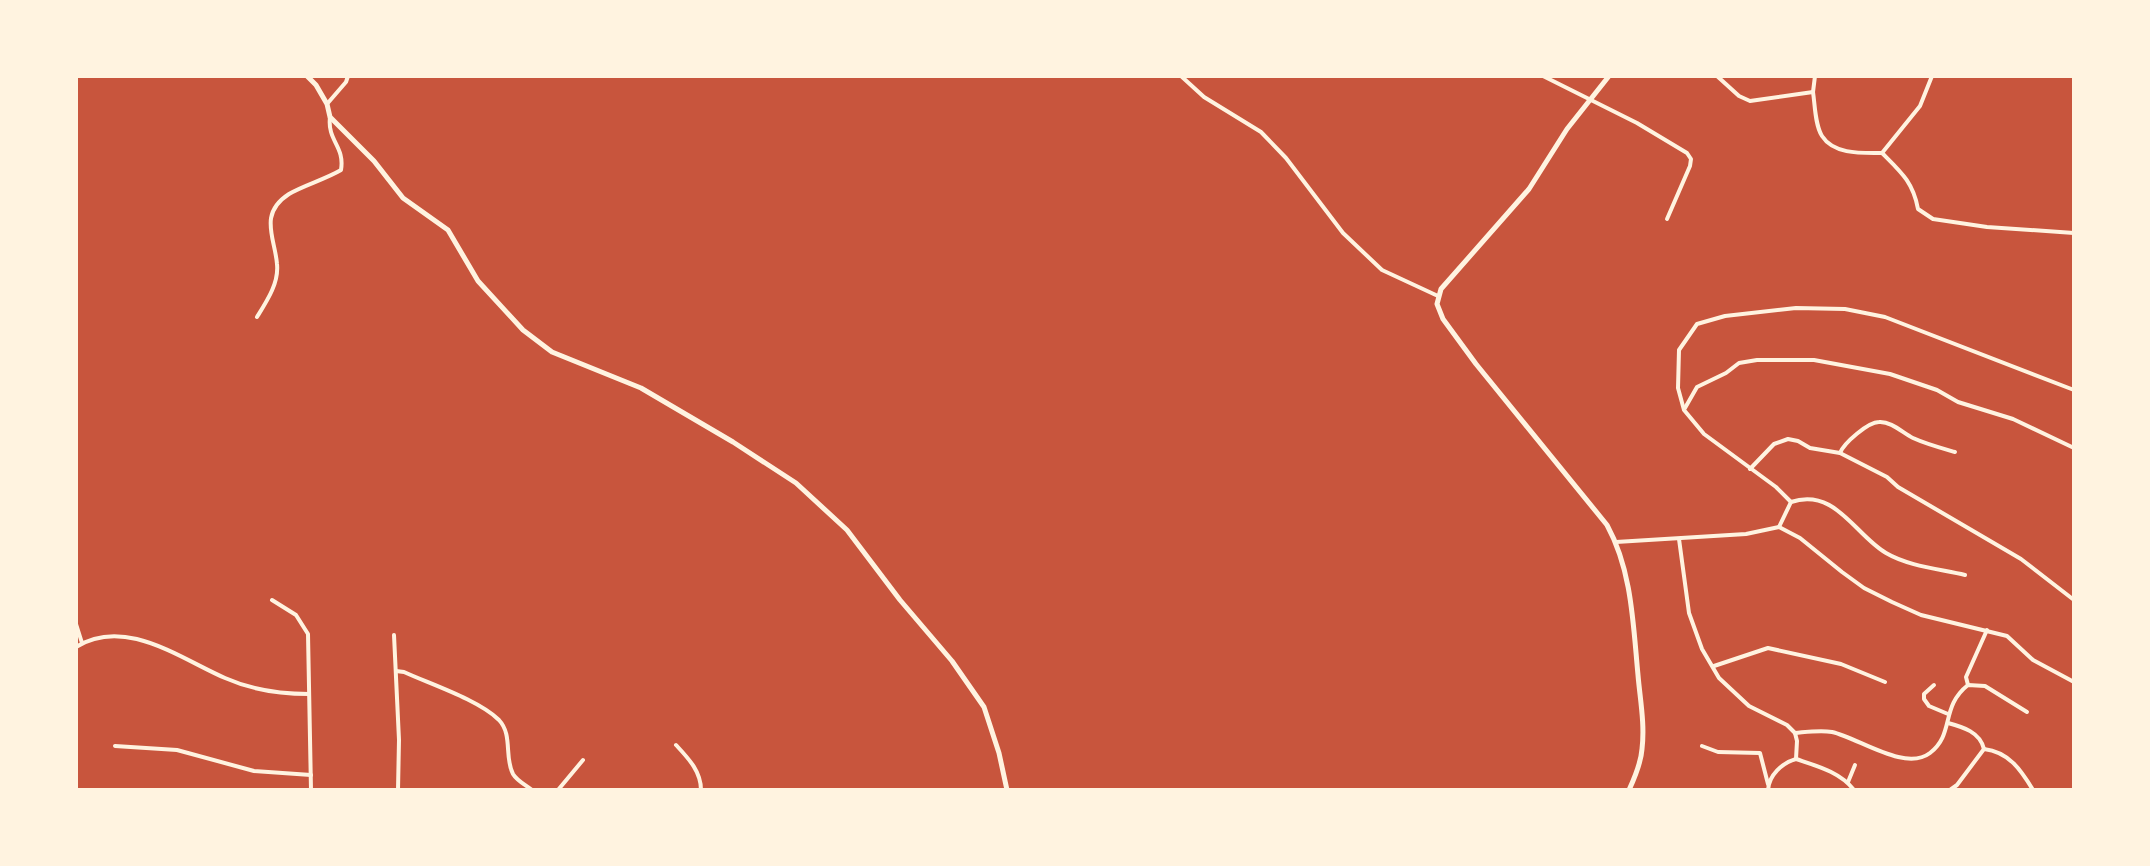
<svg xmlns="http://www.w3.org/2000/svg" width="2150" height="866" font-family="Manrope,sans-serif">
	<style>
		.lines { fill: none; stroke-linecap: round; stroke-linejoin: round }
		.minor { stroke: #fff3e0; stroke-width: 4 }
		.tertiary { stroke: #fff3e0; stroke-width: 5 }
	</style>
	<rect width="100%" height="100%" fill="#c8553d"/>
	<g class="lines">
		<!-- minor -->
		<g class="minor">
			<path d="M1181,76L1204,97L1261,132L1286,158L1343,233L1382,270L1438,296"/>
			<path d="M1543,76L1637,123L1687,153L1691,159L1690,166L1667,219"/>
			<path d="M1717,76L1739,96L1750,101L1813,92L1815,76"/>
			<path d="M1813,92C1815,105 1815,125 1822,136C1834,155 1863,153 1882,153L1920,106L1932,76"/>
			<path d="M327,104L346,82L348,76"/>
			<path d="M1882,153C1901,172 1913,182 1918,209L1933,219L1987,227L2074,233"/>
			<path d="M257,317C267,301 279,283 277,264C275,238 258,214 289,194C302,186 326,179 341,170C345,146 327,141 330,117"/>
			<path d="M1685,408L1697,387L1726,373L1739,363L1757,360H1814L1890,374L1937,390L1958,402L2013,419L2074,448"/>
			<path d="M1840,453C1844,443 1868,422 1879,422C1891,421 1903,433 1913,438C1926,444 1941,448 1955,452"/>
			<path d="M1750,469L1774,444L1788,439L1798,441L1810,448L1840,453L1887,477L1898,487L2021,559L2074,600"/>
			<path d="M1791,502L1776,487L1704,434L1684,410L1678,388L1679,350L1697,324L1725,316L1796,308L1845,309L1885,317L2074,390"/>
			<path d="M1779,527L1791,502C1835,487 1855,535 1886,553C1908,566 1939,569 1965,575"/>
			<path d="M1679,539L1689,613L1702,649L1719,678L1749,706L1787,725L1795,733L1797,741L1796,759"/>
			<path d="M1616,542L1746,534L1779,527L1800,538L1842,572L1864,588L1892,602L1921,615L2007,636L2033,660L2074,682"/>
			<path d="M272,600L296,615L308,634L311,790"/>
			<path d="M76,624L82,643"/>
			<path d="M394,635L399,740L398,790"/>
			<path d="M76,647C125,616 181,659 225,678C252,690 280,694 309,694"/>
			<path d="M1714,666L1768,648L1841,664L1885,682"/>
			<path d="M396,671L404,672C430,684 479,700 499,720C513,735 504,757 513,774C517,781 526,785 532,790"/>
			<path d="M1934,685L1924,694V699L1929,706L1948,714"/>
			<path d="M1968,685L1966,677L1987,630"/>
			<path d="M1948,723C1963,727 1980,732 1984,749"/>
			<path d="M1795,733C1807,732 1820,730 1832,732C1859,738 1905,772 1930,753C1955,734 1940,707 1968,685L1985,686L2027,712"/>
			<path d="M676,745C688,758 701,771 701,790"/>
			<path d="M115,746L177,750L254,771L311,775"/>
			<path d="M1702,746L1718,752L1760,753L1768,784"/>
			<path d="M1848,782L1855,765"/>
			<path d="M558,790L583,760"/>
			<path d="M1768,790C1769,775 1782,763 1796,759C1817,766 1840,772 1854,790"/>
			<path d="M1950,790L1957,785L1984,749C2009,752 2021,770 2033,790"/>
		</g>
		<!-- tertiary -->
		<g class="tertiary">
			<path d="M307,76L316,85L327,104L330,117L374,161L403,198L448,230L478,281L523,330L552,352L641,388L733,442L796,483L847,530L900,600L952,661L984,707L999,753L1007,790"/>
			<path d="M1609,76L1567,129L1529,189L1441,289L1437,304L1443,319L1476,364L1607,525C1632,571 1633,623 1638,675C1640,699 1645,724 1642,749C1641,763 1635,777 1629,790"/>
		</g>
	</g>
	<!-- border -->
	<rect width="2150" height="866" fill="none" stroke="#fff3e0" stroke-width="156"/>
</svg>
